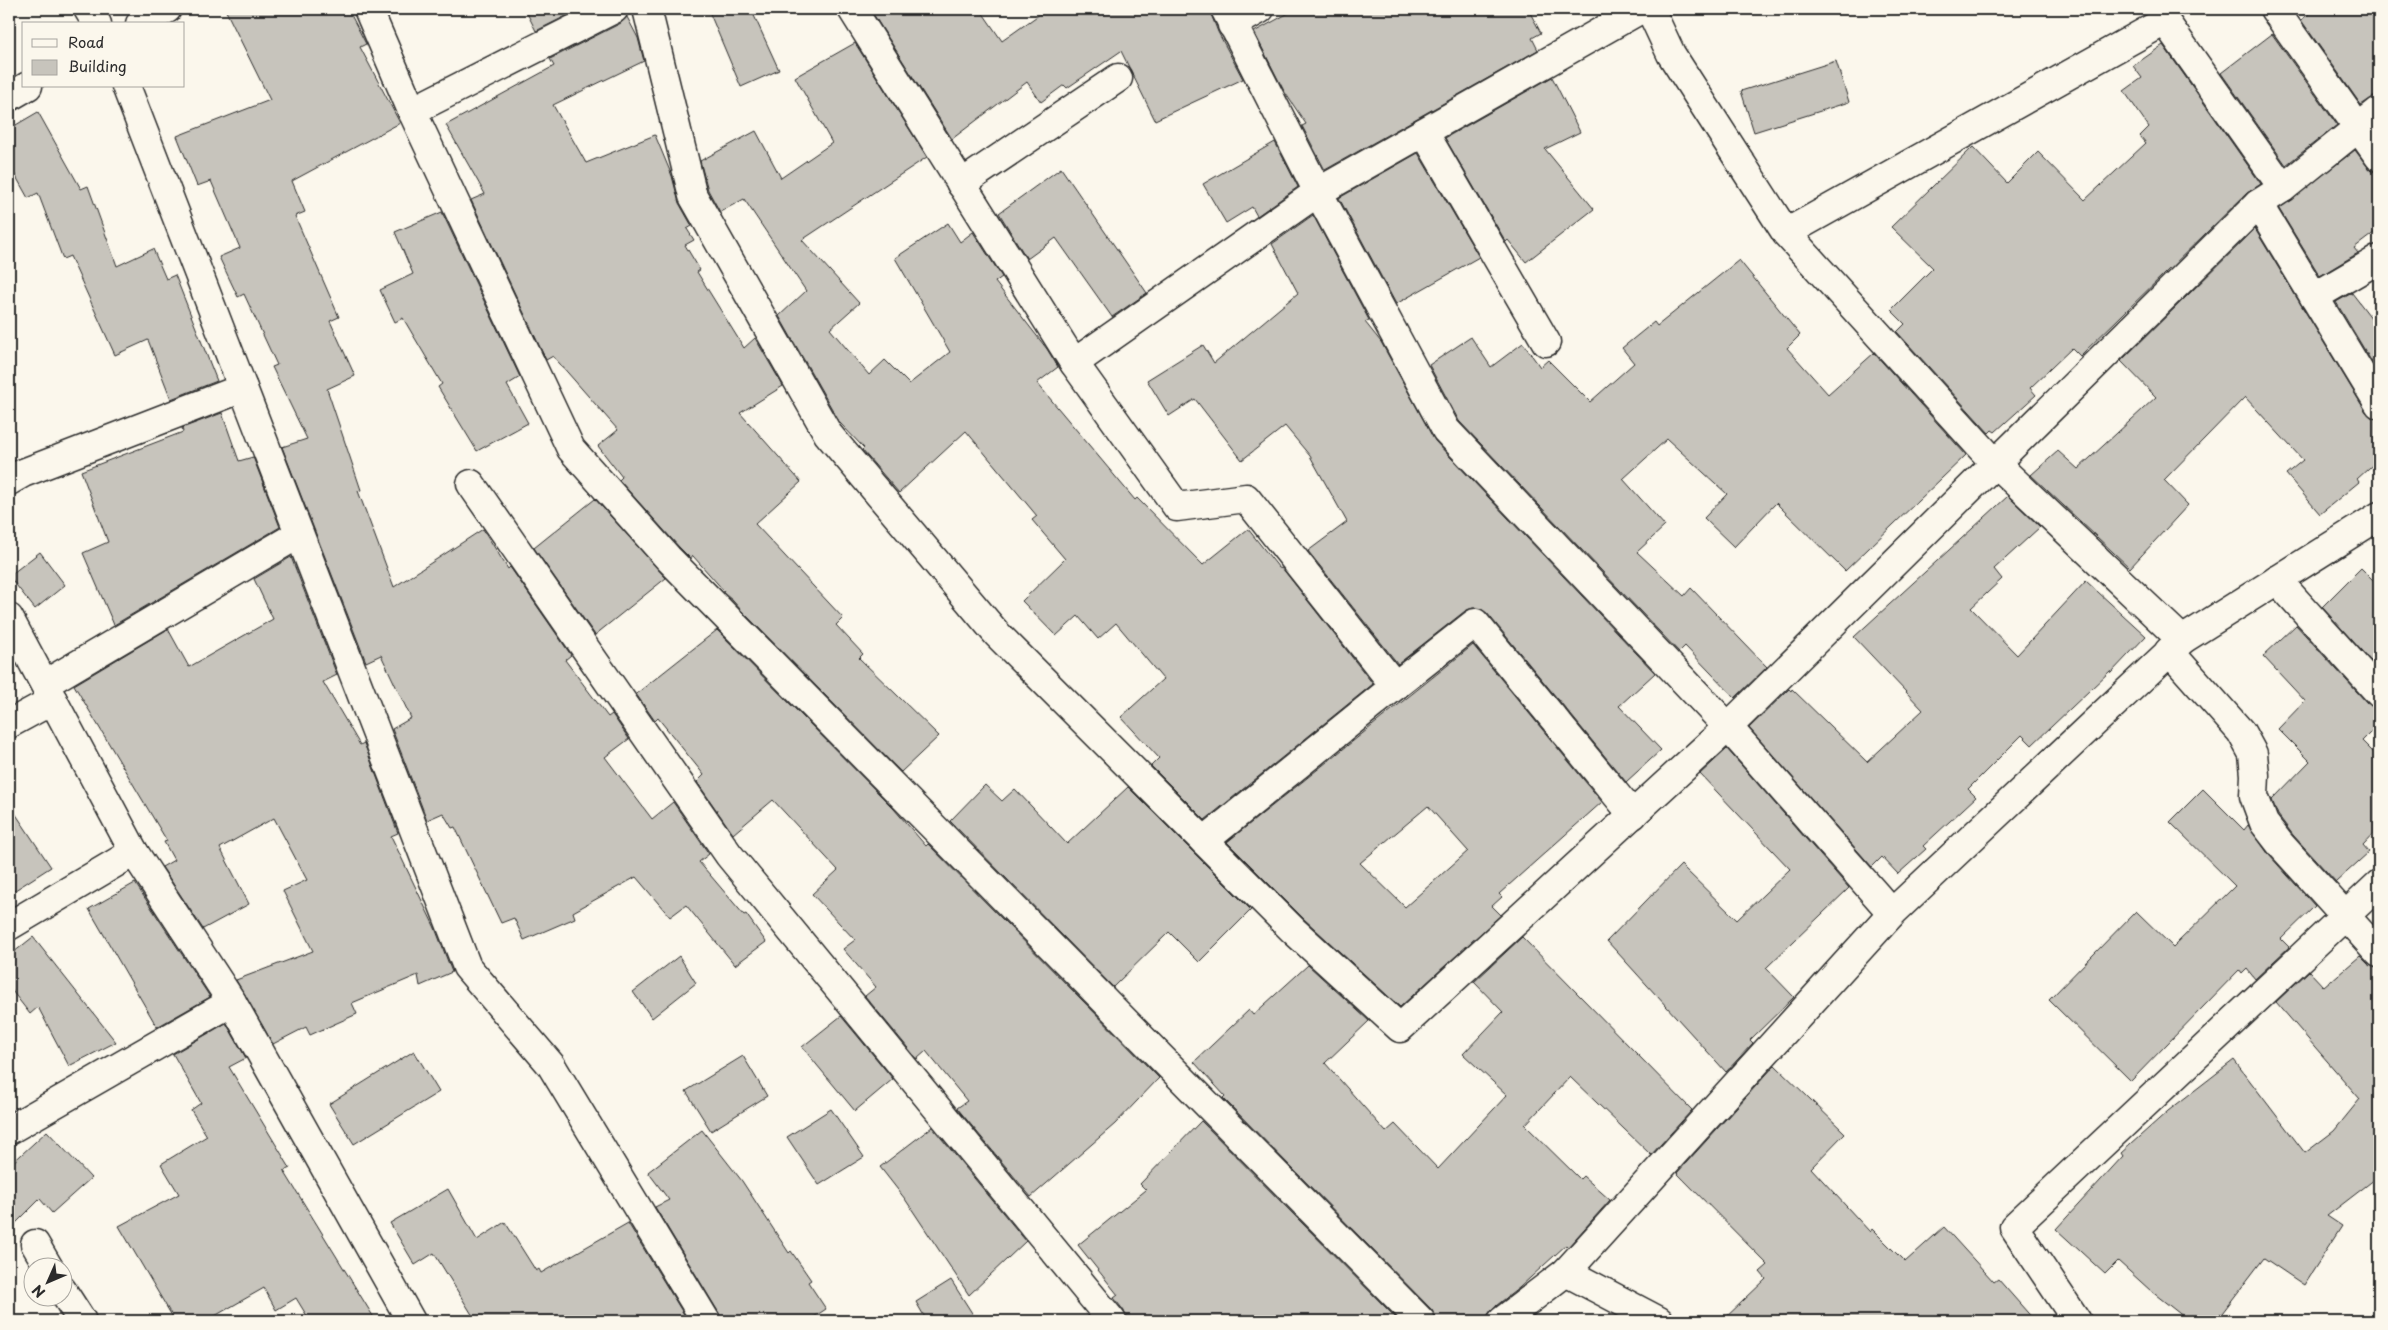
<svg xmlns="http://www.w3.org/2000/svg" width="2388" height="1330" font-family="'Playpen Sans',sans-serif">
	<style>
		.building { fill: #c7c4bc; stroke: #2b2b2b; fill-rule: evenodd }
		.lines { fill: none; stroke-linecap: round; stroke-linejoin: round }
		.minor-casing { stroke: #2b2b2b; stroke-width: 31 }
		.minor { stroke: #fbf7ec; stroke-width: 28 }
	</style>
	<rect width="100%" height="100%" fill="#fbf7ec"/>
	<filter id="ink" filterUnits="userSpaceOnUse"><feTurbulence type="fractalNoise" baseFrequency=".02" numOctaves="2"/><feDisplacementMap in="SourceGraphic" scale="10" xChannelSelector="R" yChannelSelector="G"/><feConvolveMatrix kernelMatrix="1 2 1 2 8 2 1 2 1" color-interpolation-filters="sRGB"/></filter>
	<g filter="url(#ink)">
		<!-- building -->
		<g class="building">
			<path d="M225,9H348L366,44L360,47L400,123L292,181L305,212L295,216L339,317L330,321L355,376L327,389L361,490L358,491L394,587L483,529L508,569L510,567L571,655L565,660L608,717L612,714L629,739L605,757L652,819L673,802L709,854L699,862L744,915L746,914L766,942L735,965L686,905L670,917L636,877L573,912L575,918L524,940L514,918L501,923L455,827L452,828L443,813L427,820L392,729L411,718L381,655L366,662L282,447L307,439L272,367L277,365L244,294L238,297L219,257L240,248L211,181L197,186L177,136L270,100Z"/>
			<path d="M525,9H580L536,31Z"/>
			<path d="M708,9H751L779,70L741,87Z"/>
			<path d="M870,9H980L1002,41L1047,9H1209L1218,32L1243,79L1155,120L1121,51L1067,88L1064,85L1041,102L1027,82L952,139Z"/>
			<path d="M1296,9H1528L1541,33L1532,38L1538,50L1325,170L1302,126L1306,124L1284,91L1254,32Z"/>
			<path d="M2315,9H2379V96L2370,99L2361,105L2301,20Z"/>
			<path d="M627,17L638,38L644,61L553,105L586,163L655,135L672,176L679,203L692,226L687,229L694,240L685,245L700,270L697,272L744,348L755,338L783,386L740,413L801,482L755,524L843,618L836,625L863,654L859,658L939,736L901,772L741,610L693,556L691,559L679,547L619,480L622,477L598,446L618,430L553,356L546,360L471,200L485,194L446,125L554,66L550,59L621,23Z"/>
			<path d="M2272,34L2337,125L2286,165L2221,73Z"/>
			<path d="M855,43L927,157L802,240L859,303L830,329L869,375L885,360L909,384L950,352L895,258L948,223L960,242L973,232L1002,277L995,282L1047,349L1058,367L1037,383L1135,500L1137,498L1203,565L1248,529L1279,568L1283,569L1373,684L1205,820L1151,766L1159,758L1121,717L1163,679L1116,623L1098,639L1078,616L1056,636L1022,601L1065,559L1032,520L1037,516L966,431L899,493L862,450L864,448L840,423L779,316L806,291L744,199L720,212L708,190L700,161L756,131L781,178L832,143L795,77Z"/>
			<path d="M2163,45L2261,184L2247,193L2080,356L2072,348L2030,388L2036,395L1995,432L1992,430L1989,433L1897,332L1905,324L1891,310L1933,268L1891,227L1973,147L2007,183L2038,152L2085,200L2146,143L2140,136L2149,127L2124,91L2142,78L2133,66Z"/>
			<path d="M1836,61L1849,102L1754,132L1741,91Z"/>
			<path d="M1552,77L1580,132L1545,149L1594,209L1526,262L1508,240L1506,242L1445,138Z"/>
			<path d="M38,112L81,189L88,186L117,266L153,249L166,279L175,275L217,381L171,399L148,340L115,355L70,256L63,259L38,193L28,198L9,164V129Z"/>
			<path d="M1275,142L1298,187L1257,216L1252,207L1226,223L1203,184Z"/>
			<path d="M2355,150L2367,166L2372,171L2379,172V229L2354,248L2358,253L2320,276L2279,209Z"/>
			<path d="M1418,153L1479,257L1396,304L1339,198Z"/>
			<path d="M1061,168L1147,293L1112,317L1056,238L1027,259L999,213Z"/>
			<path d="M442,212L520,377L507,385L528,423L477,451L438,387L442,384L403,318L395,322L380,290L413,274L395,232Z"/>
			<path d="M1313,215L1369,320L1365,322L1381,342L1435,441L1655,673L1619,706L1661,750L1626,782L1487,613L1481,609L1473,608L1465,611L1398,664L1308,551L1347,522L1310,456L1285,426L1242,460L1195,399L1169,416L1147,380L1203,345L1214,363L1298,293L1272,244Z"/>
			<path d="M2255,229L2366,412L2371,417L2379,420V459L2357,479L2359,482L2320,514L2286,474L2303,460L2245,397L2164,480L2188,505L2130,568L2031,475L2058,451L2078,469L2156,397L2121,361Z"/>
			<path d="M1739,260L1800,335L1787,348L1828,394L1874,353L1966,455L1845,571L1776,503L1734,547L1704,518L1727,494L1667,439L1623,479L1665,526L1637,552L1684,596L1691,588L1767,667L1735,698L1685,646L1679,652L1459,421L1429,365L1471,337L1491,367L1523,343L1540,367L1548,360L1590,402L1634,363L1622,348L1654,322L1657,326Z"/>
			<path d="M2352,293L2379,328V374L2336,302Z"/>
			<path d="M222,413L239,461L253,457L280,527L114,625L83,553L108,542L81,471L183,432L182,428Z"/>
			<path d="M2008,496L2040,527L1994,569L2002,579L1971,608L2017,655L2086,581L2146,636L2111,673L2110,671L2032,745L2022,735L1968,789L1976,797L1923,846L1926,849L1898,874L1882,857L1872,867L1749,728L1789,689L1791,691L1792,689L1867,762L1923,710L1854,637Z"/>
			<path d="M595,499L666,578L595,635L534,548Z"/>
			<path d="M40,552L65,585L35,609L9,576Z"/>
			<path d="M291,557L337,675L323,682L360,745L364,743L398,833L391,836L435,928L452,972L420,986L418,975L352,1003L357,1014L310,1035L306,1027L273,1044L236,980L313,951L283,891L307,880L274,818L220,848L249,904L203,929L162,867L174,860L164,842L167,841L74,685L168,629L189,667L273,619L254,579Z"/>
			<path d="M2361,568L2379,586V670L2322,607Z"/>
			<path d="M2296,625L2367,703L2379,708V724L2362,741L2379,758V828L2363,845L2369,852L2336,882L2293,835L2278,815L2272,800L2310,761L2278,729L2305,701L2263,656Z"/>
			<path d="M717,630L894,809L926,846L928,844L1159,1078L1115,1124L1031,1197L957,1108L967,1101L926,1051L917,1059L865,996L876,987L843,949L855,940L812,894L838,870L773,800L733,834L697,782L704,775L658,718L655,721L636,694Z"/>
			<path d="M1473,645L1602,802L1499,894L1502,897L1492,906L1501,915L1400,1007L1304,919L1227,842ZM1428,806L1468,851L1405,907L1360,863Z"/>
			<path d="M1727,749L1849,888L1766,968L1794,997L1750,1040L1753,1043L1726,1072L1607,941L1681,865L1737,920L1790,869L1700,774Z"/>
			<path d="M985,785L1002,801L1015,789L1067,844L1128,787L1251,910L1199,962L1169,932L1113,987L950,821Z"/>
			<path d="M2203,789L2244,830L2248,825L2269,855L2315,906L2281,939L2289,947L2255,979L2247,969L2242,974L2239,970L2131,1081L2049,1000L2136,911L2173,947L2235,886L2170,822Z"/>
			<path d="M9,804L51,867L9,894Z"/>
			<path d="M135,883L210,997L157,1027L89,909Z"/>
			<path d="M33,937L116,1042L69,1066L38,1007L30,1014L9,987V956Z"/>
			<path d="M1522,937L1692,1110L1651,1155L1570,1077L1525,1125L1580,1179L1583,1176L1610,1200L1568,1247L1566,1245L1519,1288L1492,1309L1483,1321H1436L1432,1310L1223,1098L1225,1096L1194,1062L1249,1010L1253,1015L1308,965L1369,1021L1325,1063L1386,1132L1395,1124L1438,1169L1507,1095L1463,1054L1503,1012L1474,982Z"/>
			<path d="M679,956L696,983L652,1018L633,992Z"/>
			<path d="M2360,956L2368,964L2379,968V1176L2327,1216L2342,1226L2304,1285L2264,1258L2216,1321H2189L2151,1291L2118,1261L2105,1274L2056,1229L2123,1156L2121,1153L2168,1111L2234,1060L2305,1153L2334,1131L2360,1099L2276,1002L2309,971L2324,987Z"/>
			<path d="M841,1016L893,1079L855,1111L802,1047Z"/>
			<path d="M226,1023L246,1058L229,1067L290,1168L284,1171L376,1321H310L296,1298L276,1310L264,1288L206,1321H175L119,1226L179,1194L161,1164L207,1136L191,1110L201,1103L173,1054Z"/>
			<path d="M414,1051L439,1092L354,1144L329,1104Z"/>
			<path d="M743,1056L767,1096L711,1131L686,1091Z"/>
			<path d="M1775,1065L1845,1133L1811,1168L1870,1232L1872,1229L1905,1262L1944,1227L1994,1282L1998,1279L2035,1321H1722L1766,1279L1760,1272L1768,1265L1677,1173Z"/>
			<path d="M831,1109L864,1157L819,1185L787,1137Z"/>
			<path d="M1201,1121L1399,1321H1127L1124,1311L1114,1298L1118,1295L1078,1245L1146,1190L1140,1184Z"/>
			<path d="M932,1127L1026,1241L969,1295L905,1199L880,1167Z"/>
			<path d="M702,1130L742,1181L789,1253L791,1251L811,1280L808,1282L826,1309L808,1321H722L719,1313L655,1207L669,1200L648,1172Z"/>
			<path d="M47,1131L91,1178L52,1213L40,1199L9,1230V1166Z"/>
			<path d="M448,1189L477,1240L505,1222L536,1271L539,1269L541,1273L628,1223L688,1321H476L434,1253L415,1265L390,1223Z"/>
			<path d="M951,1280L977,1321H927L916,1302Z"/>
		</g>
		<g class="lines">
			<!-- minor casing -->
			<g class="minor-casing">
				<g id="minor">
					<path d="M88,9L97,24"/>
					<path d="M368,9L412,111L571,449L668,558L1421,1321"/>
					<path d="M647,9L693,196L828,434L997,634L1293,930L1400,1028L1728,727L2258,204L2283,188L2379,111"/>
					<path d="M852,9L1074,363L1177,507L1246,498L1395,686L1475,623L1633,815"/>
					<path d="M1225,9L1318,192L1446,430L1728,727L1892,913"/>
					<path d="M1650,9L1671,54L1786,233L1994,462L2182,640"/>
					<path d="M2274,9L2379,157"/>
					<path d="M140,24L167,9"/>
					<path d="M1232,25L1260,9"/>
					<path d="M126,86L467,967L551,1065L706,1321"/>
					<path d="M9,97L28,86"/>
					<path d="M412,111L614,9"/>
					<path d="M1424,132L1546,342"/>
					<path d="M961,184L1118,78"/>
					<path d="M2258,204L2379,404"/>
					<path d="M1786,233L2165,21L2283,188"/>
					<path d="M2314,297L2379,259"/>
					<path d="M1074,363L1318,192L1641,9"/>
					<path d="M9,481L23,473L243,388"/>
					<path d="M471,484L729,855L1112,1321"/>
					<path d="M2277,580L2379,693"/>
					<path d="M9,618L134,852L232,1002L411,1321"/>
					<path d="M2169,651L2241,732L2253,754L2255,775L2254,796L2264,823L2281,845L2379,953"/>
					<path d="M45,684L299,534"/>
					<path d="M9,724L53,700"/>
					<path d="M1204,841L1395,686"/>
					<path d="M9,926L134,852"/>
					<path d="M9,1130L232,1002"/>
					<path d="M35,1244L49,1268"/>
					<path d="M1566,1272L1659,1321"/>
					<path d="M62,1290L82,1321"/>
					<path d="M1502,1321L1566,1272L1892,913L2182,640L2379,516"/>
					<path d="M2077,1321L2014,1227L2379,884"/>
				</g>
			</g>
			<!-- minor -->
			<use href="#minor" class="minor"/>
		</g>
	</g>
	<!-- margin -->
	<rect width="2388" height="1330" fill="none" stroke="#fbf7ec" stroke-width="30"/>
	<rect x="15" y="15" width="2358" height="1300" fill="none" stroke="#2b2b2b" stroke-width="2" filter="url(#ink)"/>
	<!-- legend -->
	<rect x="22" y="22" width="162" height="65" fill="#fbf7ec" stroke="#a8a59f"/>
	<rect x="32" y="39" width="25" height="8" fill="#fbf7ec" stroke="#a8a59f"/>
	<text x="68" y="48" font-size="15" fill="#2b2b2b">Road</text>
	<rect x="32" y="60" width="25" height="15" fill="#c7c4bc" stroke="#a8a59f"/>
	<text x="68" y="72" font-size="15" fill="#2b2b2b">Building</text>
	<!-- north arrow -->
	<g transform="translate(48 1282) rotate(225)"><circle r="24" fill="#fbf7ec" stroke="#a8a59f"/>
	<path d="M0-4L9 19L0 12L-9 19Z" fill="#2b2b2b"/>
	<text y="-8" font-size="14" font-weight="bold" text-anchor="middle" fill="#2b2b2b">N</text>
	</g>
</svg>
